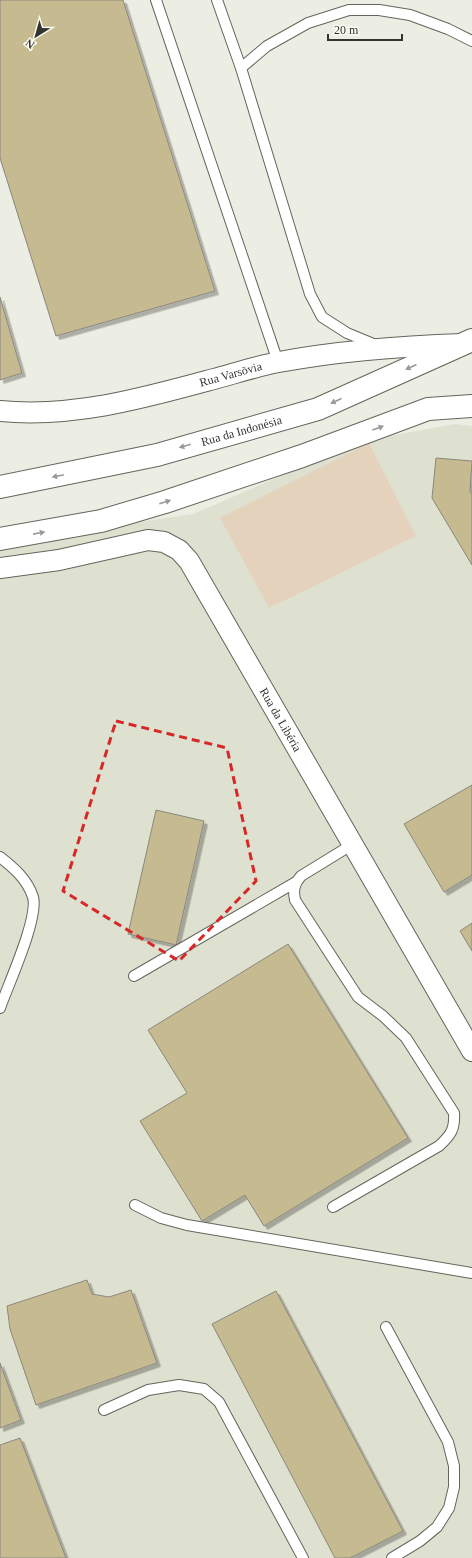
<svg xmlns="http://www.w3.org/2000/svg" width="472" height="1558" font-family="Georgia,serif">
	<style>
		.built { fill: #dfe1d0 }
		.green { fill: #e4d2bd }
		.building { fill: #c6ba91; stroke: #8a877e; filter: url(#shadow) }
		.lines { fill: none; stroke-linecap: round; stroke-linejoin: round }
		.lane-casing { stroke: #64665c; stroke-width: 12 }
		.street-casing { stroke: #64665c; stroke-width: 22 }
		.primary-casing { stroke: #64665c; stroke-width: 24 }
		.lane { stroke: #fff; stroke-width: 10 }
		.street { stroke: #fff; stroke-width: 20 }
		.primary { stroke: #fff; stroke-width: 22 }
		.oneway { fill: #999997 }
		.marked { fill: none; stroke: #d62828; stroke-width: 3; stroke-dasharray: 8 5; stroke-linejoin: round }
		.labels { text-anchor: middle; stroke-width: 3; stroke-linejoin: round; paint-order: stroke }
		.street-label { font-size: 12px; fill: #33332f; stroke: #f9fbf0 }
	</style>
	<defs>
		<filter id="shadow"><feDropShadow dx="3.5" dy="3.5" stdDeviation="0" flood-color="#0004"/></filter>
	</defs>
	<rect width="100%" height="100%" fill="#eceee3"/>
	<!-- built -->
	<path class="built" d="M455,424L472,426V1558H0V542L193,514L361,441Z"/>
	<!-- green -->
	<path class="green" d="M369,443L416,536L269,608L220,518Z"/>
	<!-- building -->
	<g class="building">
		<path d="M0,0H123L215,291L56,336L0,158Z"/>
		<path d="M0,297L22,373L0,380Z"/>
		<path d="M436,458L472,461L470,491L472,494V565L432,498Z"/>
		<path d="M472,785V875L444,892L404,824Z"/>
		<path d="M156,810L204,821L176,945L128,934Z"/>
		<path d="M472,923V951L460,931Z"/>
		<path d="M288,944L408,1138L264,1226L245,1195L202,1221L140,1121L187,1093L148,1030Z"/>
		<path d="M87,1280L92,1294L109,1297L131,1290L157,1363L36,1405L10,1329L7,1306Z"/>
		<path d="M276,1291L403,1531L350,1558H335L212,1324Z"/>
		<path d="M0,1363L21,1420L0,1428Z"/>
		<path d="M20,1438L66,1558H0V1445Z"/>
	</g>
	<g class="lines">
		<!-- lane casing -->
		<g class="lane-casing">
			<g id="lane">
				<path d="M156,0L278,362"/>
				<path d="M217,0L241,68"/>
				<path d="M376,345L347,333L322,317L310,294L241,68L267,46L308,23L349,10H379L410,15L448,29L472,41"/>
				<path d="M0,857C14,868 27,879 33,897C39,918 8,985 0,1008"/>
				<path d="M134,976L296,882"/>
				<path d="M135,1205L161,1218L187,1225L472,1273"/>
				<path d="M333,1207L439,1146C451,1135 455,1129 454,1113L406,1038L383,1016L358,997L295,900C293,890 294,884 301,876L353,844"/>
				<path d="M386,1327L448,1442L454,1466V1487L449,1508L437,1527L420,1541L392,1558"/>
				<path d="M104,1410L148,1390L179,1385L204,1389L219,1402L303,1558"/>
			</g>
		</g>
		<!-- street casing -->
		<g class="street-casing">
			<g id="street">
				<path id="s1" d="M0,411C74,418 144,398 214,379C236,373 257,366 279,362C338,351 403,346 463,344"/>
				<path id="s2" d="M0,568L59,560L148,540L164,542L179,550L189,561L472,1051"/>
			</g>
		</g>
		<!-- primary casing -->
		<g class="primary-casing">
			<g id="primary">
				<path id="s3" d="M0,487L157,455L318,409L472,340"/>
				<path d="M0,539L101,521L165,502L302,456L428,409L472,406"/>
			</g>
		</g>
		<!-- lane -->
		<use href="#lane" class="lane"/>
		<!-- street -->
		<use href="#street" class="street"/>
		<!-- primary -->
		<use href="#primary" class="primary"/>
	</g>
	<!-- one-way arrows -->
	<defs><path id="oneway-solid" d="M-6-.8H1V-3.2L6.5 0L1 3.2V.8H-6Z"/></defs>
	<g class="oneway">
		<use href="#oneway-solid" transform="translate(411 367) rotate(156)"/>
		<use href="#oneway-solid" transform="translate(336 401) rotate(155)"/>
		<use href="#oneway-solid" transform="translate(378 428) rotate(-20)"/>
		<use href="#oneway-solid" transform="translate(185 446) rotate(164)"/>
		<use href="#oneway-solid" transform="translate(58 476) rotate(168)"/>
		<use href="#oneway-solid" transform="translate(165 502) rotate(-17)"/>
		<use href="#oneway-solid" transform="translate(39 533) rotate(-11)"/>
	</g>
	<!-- marked area -->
	<path class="marked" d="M116,721L227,748L256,881L179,961L63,891Z"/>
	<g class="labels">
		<!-- street labels -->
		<g class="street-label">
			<text dy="4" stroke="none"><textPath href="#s1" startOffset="235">Rua Varsōvia</textPath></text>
			<text dy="4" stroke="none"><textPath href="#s3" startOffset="248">Rua da Indonésia</textPath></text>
			<text dy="4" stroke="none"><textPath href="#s2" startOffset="382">Rua da Libéria</textPath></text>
		</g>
	</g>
	<!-- north arrow -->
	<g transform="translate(36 36) rotate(217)" stroke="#f9fbf0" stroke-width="3" paint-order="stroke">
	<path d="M0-3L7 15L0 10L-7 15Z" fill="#33332f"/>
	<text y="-6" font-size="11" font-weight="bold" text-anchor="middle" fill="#33332f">N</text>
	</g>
	<!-- scale -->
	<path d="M328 34v6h74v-6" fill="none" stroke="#33332f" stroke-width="2"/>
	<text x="334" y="34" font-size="12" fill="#33332f" stroke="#f9fbf0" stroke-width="3" paint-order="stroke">20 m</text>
</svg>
